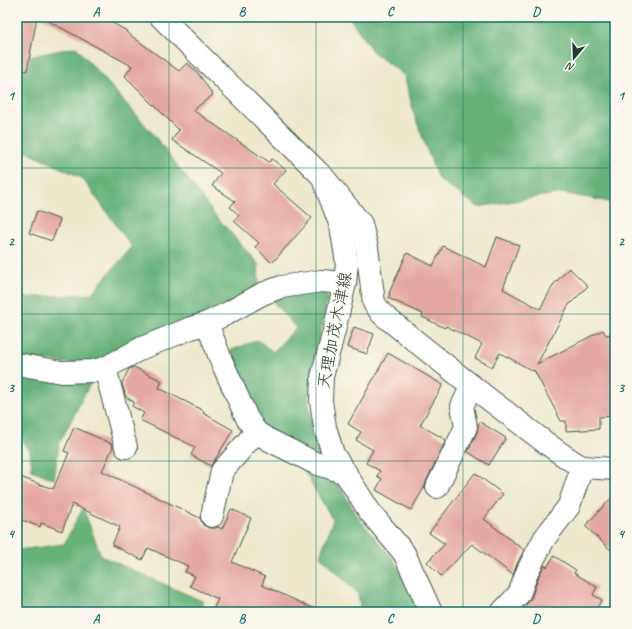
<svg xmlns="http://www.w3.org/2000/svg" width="632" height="629" font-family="Caveat,'Klee One',sans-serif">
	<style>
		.forest { fill: #66b27a; stroke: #427857 }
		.building { fill: #e5a7a1 }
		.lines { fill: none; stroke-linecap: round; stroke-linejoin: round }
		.minor-casing { stroke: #3e574b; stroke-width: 24 }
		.primary-casing { stroke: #3e574b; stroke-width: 24 }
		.minor { stroke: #fff; stroke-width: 22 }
		.primary { stroke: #fff; stroke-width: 22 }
		.grid { fill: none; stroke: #0f766e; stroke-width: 1; stroke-opacity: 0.55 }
		.labels { text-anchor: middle; stroke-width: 3; stroke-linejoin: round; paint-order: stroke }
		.street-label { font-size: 17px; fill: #1f3d34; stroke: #fbf7ec }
		.neatline { fill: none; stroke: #0f766e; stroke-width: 1.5 }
		.grid-label { font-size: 13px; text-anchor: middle; font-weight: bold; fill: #0f766e }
	</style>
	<rect width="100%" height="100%" fill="#fbf7ec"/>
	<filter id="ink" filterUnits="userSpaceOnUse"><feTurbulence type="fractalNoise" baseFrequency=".025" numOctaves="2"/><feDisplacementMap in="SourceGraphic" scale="8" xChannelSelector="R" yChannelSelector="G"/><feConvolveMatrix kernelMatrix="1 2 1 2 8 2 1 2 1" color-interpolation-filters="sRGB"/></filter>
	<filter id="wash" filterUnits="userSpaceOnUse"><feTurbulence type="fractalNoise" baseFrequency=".012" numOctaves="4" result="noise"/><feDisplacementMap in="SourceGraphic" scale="16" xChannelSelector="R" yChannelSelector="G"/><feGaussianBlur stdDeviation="0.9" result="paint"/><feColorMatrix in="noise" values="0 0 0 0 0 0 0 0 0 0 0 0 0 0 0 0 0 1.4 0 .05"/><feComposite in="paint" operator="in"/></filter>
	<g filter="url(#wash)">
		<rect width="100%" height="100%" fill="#eee8cd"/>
		<!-- forest -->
		<g class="forest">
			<path d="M349,17H615V203L562,193L478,207L438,179L415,117L404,75L373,52Z"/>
			<path d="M76,47L154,135L214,214L258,264L259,289L92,365L17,358V298L91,294L132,247L82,178L17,147V53L33,56Z"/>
			<path d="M322,286L328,298L314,363L308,399L313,430L321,457L259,428L224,353L258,340L273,352L296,328L269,297Z"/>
			<path d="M17,369L94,376L59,444L54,479L32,470L30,451L17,432Z"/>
			<path d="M298,461L335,479L360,520L393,559L421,612H361L358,594L320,556L333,520Z"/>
			<path d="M83,508L101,556L204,602L200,612H130L122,607L120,612H17V550H18L64,544Z"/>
		</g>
		<g id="blocks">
			<!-- building -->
			<g class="building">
				<path d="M17,17H37L27,71L17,70Z"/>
				<path d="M41,17H102L127,31L126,32L179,71L187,63L198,73L213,95L193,110L269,162L272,159L286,170L273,184L312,218L272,263L255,247L259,243L234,221L239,215L230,207L235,201L212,186L221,173L172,140L179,130L125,76L132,66Z"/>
				<path d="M37,211L60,220L52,241L29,233Z"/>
				<path d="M497,237L519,245L503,289L540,309L554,284L569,268L588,286L568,306L537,364L603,330L606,335L615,334V416L599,417V429L566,431V421H561L534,370L533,371L500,353L492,367L475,358L482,344L446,326L445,328L422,317L423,314L388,298L390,294L389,293L407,253L433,266L443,246L486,267Z"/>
				<path d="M354,327L374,334L367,354L347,347Z"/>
				<path d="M388,353L443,385L420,425L446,440L426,482L425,486L411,510L376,490L382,479L377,476L380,471L366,463L373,450L356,440L361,432L348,424Z"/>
				<path d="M134,367L162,381L159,388L204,411L203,413L233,430L211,466L191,455L195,447L140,420L144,413L132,406L134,402L126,397L122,383L129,369Z"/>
				<path d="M480,422L506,438L489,465L468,452L477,432L478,425Z"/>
				<path d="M74,427L112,444L113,447L102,471L200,518L203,525L209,528H215L218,527L222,529L231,509L251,518L232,562L265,577L262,585L321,612H212L218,599L190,586L195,576L185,572L188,566L148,548L142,560L112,545L120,527L72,504L62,531L41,523L40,527L17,518V476L53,489L69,453L64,451Z"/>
				<path d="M475,473L503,494L484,519L524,550L517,564L513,575L472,544L441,576L427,562L445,544L429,533Z"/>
				<path d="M615,494V554L585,526Z"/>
				<path d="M554,556L576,570L574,573L597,587L593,595L602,600L594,612H520L531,599L539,575L545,565L547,567Z"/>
			</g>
		</g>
	</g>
	<g filter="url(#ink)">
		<use href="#blocks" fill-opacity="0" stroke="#3e574b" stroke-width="1"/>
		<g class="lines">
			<!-- minor casing -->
			<g class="minor-casing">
				<g id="minor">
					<path d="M324,178L361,224L367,248L374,303L382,314C424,348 467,383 511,416C534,434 557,453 582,467"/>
					<path d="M207,323L221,360L247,418L256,432L269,440L315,463L346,473"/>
					<path d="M17,364L62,372L93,371L105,368L142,348L191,328L207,323L226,314L262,294L281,287L321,281L345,283"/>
					<path d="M105,368L126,447"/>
					<path d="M437,487L466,427L462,406L472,386"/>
					<path d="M212,516L222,471L256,432"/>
					<path d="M502,612L519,594L528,570L544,539L569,506L582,467L615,469"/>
				</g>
			</g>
			<!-- primary casing -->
			<g class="primary-casing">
				<path id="primary" d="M161,17L322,176L341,226L347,263L345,283L334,331L322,377L321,401L325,427L333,454L370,512L404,553L431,612"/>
			</g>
			<!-- minor -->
			<use href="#minor" class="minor"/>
			<!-- primary -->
			<use href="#primary" class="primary"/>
		</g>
	</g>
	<!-- grid -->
	<path class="grid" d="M169,17V612M316,17V612M463,17V612M17,168H615M17,314H615M17,461H615"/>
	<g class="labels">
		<!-- street labels -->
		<g class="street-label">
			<text transform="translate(334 330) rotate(-79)" y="6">天理加茂木津線</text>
		</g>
	</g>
	<!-- margin -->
	<rect width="632" height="629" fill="none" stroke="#fbf7ec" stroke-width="44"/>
	<!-- north arrow -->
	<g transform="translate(574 58) rotate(199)" stroke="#fbf7ec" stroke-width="3" paint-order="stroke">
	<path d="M0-3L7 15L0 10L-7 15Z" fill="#1f3d34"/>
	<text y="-6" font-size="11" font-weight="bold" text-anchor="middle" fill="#1f3d34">N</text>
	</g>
	<rect x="22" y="22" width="588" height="585" class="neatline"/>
	<g class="grid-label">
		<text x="96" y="16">A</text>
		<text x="242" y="16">B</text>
		<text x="390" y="16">C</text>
		<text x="536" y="16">D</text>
		<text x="11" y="100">1</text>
		<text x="621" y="100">1</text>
		<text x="11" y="246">2</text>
		<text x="621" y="246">2</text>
		<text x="11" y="392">3</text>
		<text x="621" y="392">3</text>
		<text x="11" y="538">4</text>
		<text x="621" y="538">4</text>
		<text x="96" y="623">A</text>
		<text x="242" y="623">B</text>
		<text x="390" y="623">C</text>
		<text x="536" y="623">D</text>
	</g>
</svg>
